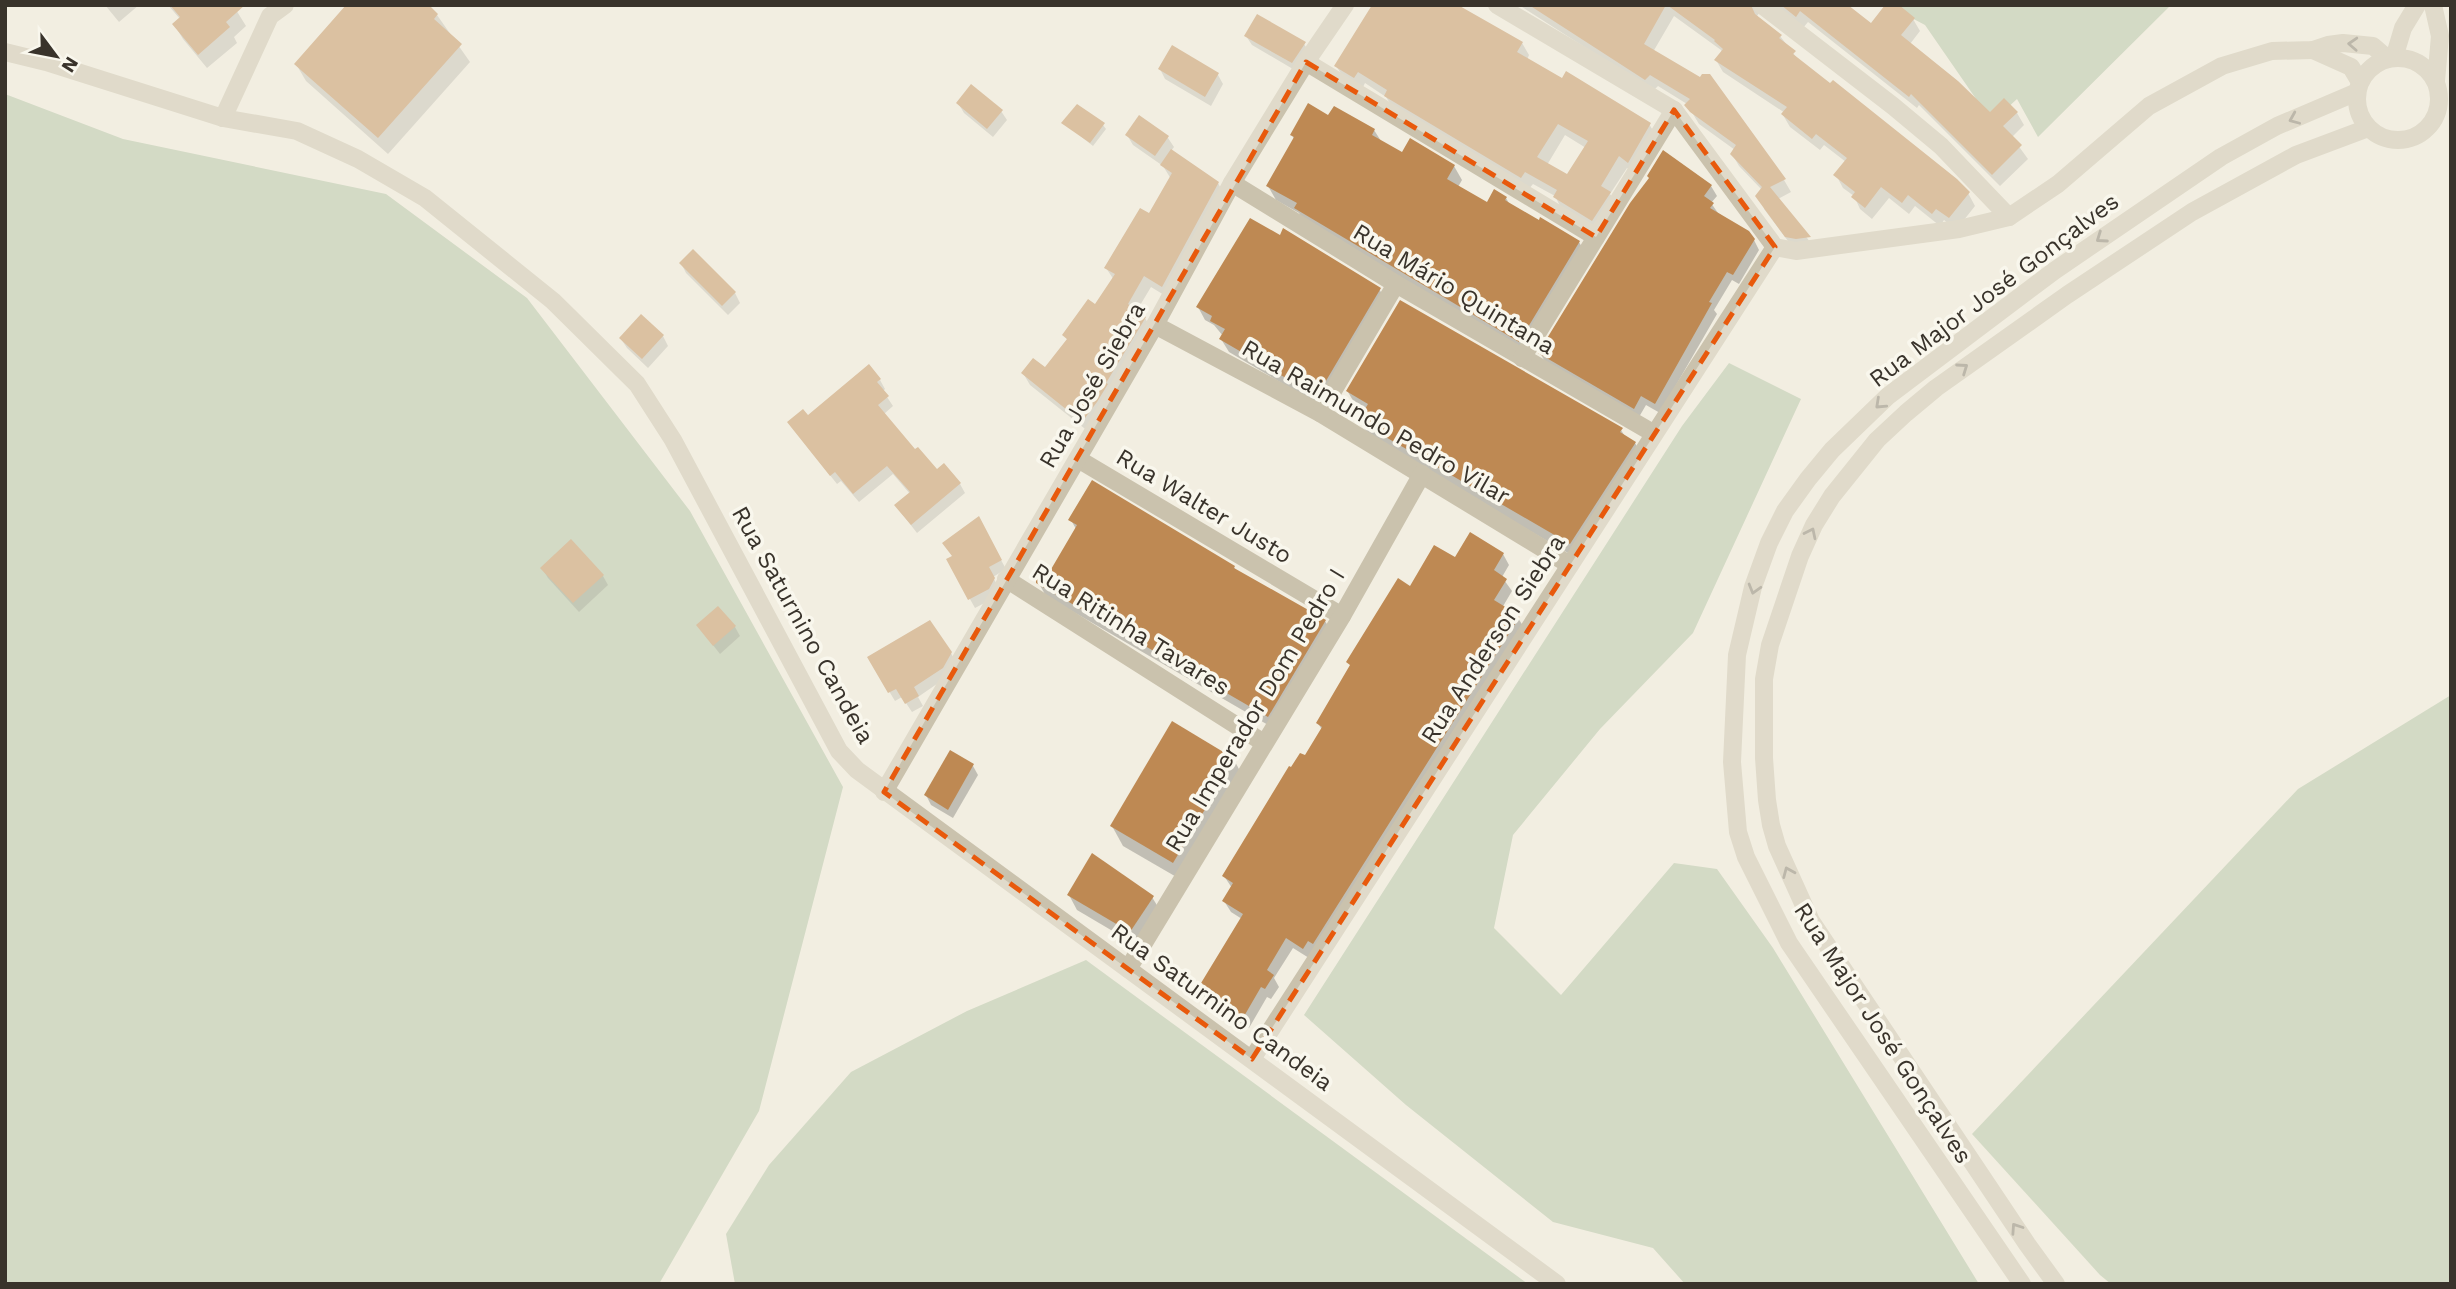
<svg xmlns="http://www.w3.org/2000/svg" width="2456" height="1289" font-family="'Work Sans',sans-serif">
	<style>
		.green { fill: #aec0a2 }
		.shadow { fill: #0003; fill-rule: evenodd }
		.building { fill: #be8953; fill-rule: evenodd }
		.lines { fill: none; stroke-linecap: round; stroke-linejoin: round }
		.minor { stroke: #cac2ad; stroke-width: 18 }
		.tertiary { stroke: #cac2ad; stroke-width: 18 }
		.oneway { stroke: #7a7366 }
		.marked { fill: none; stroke: #e8590c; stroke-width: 5; stroke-dasharray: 14 9; stroke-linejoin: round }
		.labels { text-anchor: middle; stroke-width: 7; stroke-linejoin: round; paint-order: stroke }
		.street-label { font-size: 24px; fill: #39332b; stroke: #f9f7ed }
	</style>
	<rect width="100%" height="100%" fill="#f2eee1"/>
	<!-- green -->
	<g class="green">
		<path d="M1887,5H2171L2038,137L2017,99L1992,122L1925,25Z"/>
		<path d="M5,94L123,139L386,194L527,298L690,511L843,787L759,1111L659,1284H5Z"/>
		<path d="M1729,363L1801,399L1693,633L1600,729L1513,835L1494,928L1561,995L1674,863L1717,869L1773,948L1979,1284H1685L1653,1248L1553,1222L1406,1105L1304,1015L1682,426Z"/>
		<path d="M2451,695V1284H2111L2100,1275L1972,1134L2298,789Z"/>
		<path d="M1086,960L1528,1284H735L726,1234L769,1165L851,1072L967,1011Z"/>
	</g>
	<!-- shadow -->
	<g class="shadow">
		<path d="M105,5H139L119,22Z"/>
		<path d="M168,5H233L246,26L234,37L237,43L207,68L183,39L174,24L180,19Z"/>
		<path d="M1519,5H1846L1871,26L1913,19L1920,31L1910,44L1990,115L2017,113L2024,125L2012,137L2028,159L2000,186L1919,105L1917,108L1808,22L1803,28L1764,7L1757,16L1780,36L1800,62L1968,193L1975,206L1956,230L1944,220L1940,226L1915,206L1909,214L1889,198L1872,219L1860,209L1854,196L1843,188L1836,175L1846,162L1824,145L1820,150L1790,127L1783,115L1785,113L1723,72L1716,60L1722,52L1721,50L1674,16L1653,52L1784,180L1791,192L1778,199L1816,250L1794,249L1764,209L1762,190L1739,166L1732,154L1735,150L1699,124L1687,104L1658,86L1653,91Z"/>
		<path d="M437,15L470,62L388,154L306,81L296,64Z"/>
		<path d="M1246,36L1304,44L1310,53L1298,72L1252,45Z"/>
		<path d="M1522,43L1529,55L1527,60L1649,124L1657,137L1636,174L1627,168L1610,194L1617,205L1600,233L1562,210L1555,196L1533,184L1528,190L1393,108L1386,97L1365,83L1362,89L1344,78L1336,66ZM1565,135L1586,148L1568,177L1547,165Z"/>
		<path d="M1160,69L1218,75L1223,84L1211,106L1165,79Z"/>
		<path d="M958,103L1001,111L1007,120L993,137L964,113Z"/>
		<path d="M1140,117L1168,138L1174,147L1171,151L1218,183L1225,196L1169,298L1151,287L1136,312L1145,318L1152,330L1089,432L1030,385L1023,373L1045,369L1068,341L1064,335L1095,306L1114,280L1106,268L1149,216L1171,179L1163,166L1133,145L1127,135Z"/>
		<path d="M1329,117L1374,130L1381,141L1403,155L1454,166L1462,180L1458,187L1487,204L1506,198L1510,205L1579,242L1587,256L1527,355L1304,222L1299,213L1276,200L1268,186L1294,139L1292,135Z"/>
		<path d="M1064,123L1103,125L1106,129L1093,146Z"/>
		<path d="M1711,186L1717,196L1711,203L1718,213L1754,240L1759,250L1739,284L1732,280L1714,310L1717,314L1660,413L1646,405L1639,417L1546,363L1540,353Z"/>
		<path d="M693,251L735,293L740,303L728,315L686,273L681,263Z"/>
		<path d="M1379,289L1387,302L1324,408L1229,352L1221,339L1223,336L1214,325L1205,320L1198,307Z"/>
		<path d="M663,336L668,346L648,368L627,348L621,339Z"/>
		<path d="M880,380L885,389L883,391L893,406L884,414L915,452L937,471L960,484L965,493L917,533L896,506L910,494L893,474L859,502L841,481L837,484L795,431L808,418Z"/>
		<path d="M1348,392L1621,430L1626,438L1635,443L1645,460L1580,560L1370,438L1360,421L1365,413L1358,409Z"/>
		<path d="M978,519L1006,569L993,577L999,589L994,598L975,608L948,560L953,557Z"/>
		<path d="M1071,520L1234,567L1236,571L1325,621L1333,634L1275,729L1046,596L1038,582L1050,573L1076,529Z"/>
		<path d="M1503,554L1509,565L1502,577L1512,591L1502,608L1518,618L1525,629L1309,958L1293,948L1274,978L1279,987L1271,999L1267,997L1249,1028L1234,1020L1231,1015L1206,999L1200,988L1242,919L1231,912L1224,901L1232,888L1224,876L1305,757L1322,730L1318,723L1411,588L1455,559Z"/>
		<path d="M542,568L603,576L608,585L579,612L548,578Z"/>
		<path d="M698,626L735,627L740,636L720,654Z"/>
		<path d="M951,653L956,663L947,677L918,697L923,706L912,712L902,697L895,701L869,658Z"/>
		<path d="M1234,760L1245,780L1185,882L1123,846L1112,826Z"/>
		<path d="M973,766L978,775L953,818L931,805L926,795Z"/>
		<path d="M1069,895L1152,897L1161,912L1138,946L1077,910Z"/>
	</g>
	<!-- building -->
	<g class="building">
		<path d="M170,5H245L226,22L230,27L198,55L172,24L180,17Z"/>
		<path d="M346,5H429L438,14L434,19L462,44L378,138L294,64Z"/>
		<path d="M1372,5H1458L1523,42L1517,52L1562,78L1566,71L1651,123L1628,163L1619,156L1601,186L1611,192L1592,221L1553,197L1557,190L1525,172L1521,178L1384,96L1387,90L1358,72L1354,78L1334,66ZM1558,124L1588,141L1567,174L1537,157Z"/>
		<path d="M1529,5H1666L1644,44L1700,77L1702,74H1710L1786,179L1770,187L1811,237L1796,239L1785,237L1755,196L1762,187L1730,154L1736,145L1690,112L1684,105L1690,99L1650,75L1645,80Z"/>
		<path d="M1667,5H1751L1755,14L1782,35L1779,38L1796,51L1793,54L1830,83L1833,80L1957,179L1970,192L1949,218L1936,209L1932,214L1908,195L1902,203L1881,187L1865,208L1851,197L1855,192L1833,175L1847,158L1816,134L1812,139L1781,114L1787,107L1714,60L1723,49L1714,41L1715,40Z"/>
		<path d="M1781,5H1848L1871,23L1885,5H1899L1915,18L1901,35L1958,81L1990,112L2004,98L2018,112L2003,126L2022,145L1992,175L1911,94L1909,97L1800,11L1796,17Z"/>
		<path d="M1257,14L1306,42L1292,63L1244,36Z"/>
		<path d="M1172,45L1219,73L1205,97L1158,69Z"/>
		<path d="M971,84L1003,110L987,129L956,103Z"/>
		<path d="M1308,103L1328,115L1334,106L1375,129L1372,135L1402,152L1410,138L1455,165L1447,179L1487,202L1494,189L1507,197L1505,200L1508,202L1539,220L1540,217L1580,241L1519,342L1294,208L1297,203L1266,186L1294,137L1290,135Z"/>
		<path d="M1077,104L1105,123L1090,143L1061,123Z"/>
		<path d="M1139,115L1169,136L1155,156L1125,135Z"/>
		<path d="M1171,149L1219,182L1162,287L1144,276L1128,304L1146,317L1106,383L1108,384L1097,402L1082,422L1021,373L1033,358L1045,367L1067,339L1062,335L1088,299L1095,304L1115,274L1104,268L1140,208L1149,213L1172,173L1160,165Z"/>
		<path d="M1663,150L1712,185L1704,196L1714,203L1710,208L1749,231L1755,239L1733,275L1727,272L1709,302L1712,303L1655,404L1641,396L1634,409L1538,353L1630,203L1649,178L1647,176Z"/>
		<path d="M1250,218L1280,235L1283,228L1381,288L1317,396L1219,339L1225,329L1210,321L1212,316L1196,307Z"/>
		<path d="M693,249L736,292L722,306L679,263Z"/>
		<path d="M1400,300L1623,428L1620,432L1636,442L1570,544L1358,421L1368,404L1346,391Z"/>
		<path d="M641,314L664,335L642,359L619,338Z"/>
		<path d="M869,364L881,379L877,382L889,396L878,405L915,449L918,447L937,469L944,463L961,483L911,525L894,505L910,492L887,466L853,494L835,472L830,476L787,422L803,409L808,415Z"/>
		<path d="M1092,480L1235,566L1234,568L1326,620L1268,717L1036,583V576L1042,566L1050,571L1077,525L1068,520Z"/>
		<path d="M979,516L1002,560L989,567L995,578L989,589L968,600L946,559L952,556L942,543Z"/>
		<path d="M1470,532L1504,553L1494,570L1507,579L1494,600L1520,616L1313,944L1308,941L1303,949L1286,938L1267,970L1274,975L1265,989L1261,987L1243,1018L1198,988L1243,914L1222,901L1233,883L1222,876L1289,766L1291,767L1300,753L1305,755L1322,727L1316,723L1350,665L1346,662L1398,578L1410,586L1434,545L1455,557Z"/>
		<path d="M571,539L604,575L573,603L540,568Z"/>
		<path d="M718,606L736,626L713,646L696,625Z"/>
		<path d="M930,620L952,652L943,668L914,687L919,696L905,704L896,689L888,693L867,657Z"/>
		<path d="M1172,721L1235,759L1173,863L1110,826Z"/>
		<path d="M950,750L974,764L948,810L924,795Z"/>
		<path d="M1092,853L1154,896L1130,932L1067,895Z"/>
	</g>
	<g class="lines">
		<!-- minor -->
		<g class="minor">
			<path d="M1497,5L1674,110L1775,247L1796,251L1959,229L2009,217L2058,184L2149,106L2222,66L2272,51L2313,50L2328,45L2343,43L2373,46L2388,59"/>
			<path d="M1762,5L1893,106L1941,146L2009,217"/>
			<path d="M2433,5L2440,36L2436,81"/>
			<path d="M2313,50L2351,67L2360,82"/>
			<path d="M5,52L46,62L223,118L297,131L358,159L425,198L553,301L637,384L673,440L839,751L857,770L1557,1284"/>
			<path d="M2394,58L2403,28L2417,5"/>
			<path d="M1306,62L1596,237"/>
			<path d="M223,118L270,16L285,5"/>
			<path d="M1232,183L1396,284L1653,433"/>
			<path d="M1155,325L1320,413L1570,565"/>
			<path d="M1522,358L1674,110"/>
			<path d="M1320,413L1396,284"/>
			<path d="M1078,459L1342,616"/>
			<path d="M1006,579L1264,743"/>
			<path d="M884,792L1155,325L1232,183L1306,62L1345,5"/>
			<path d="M1128,969L1342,616L1422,474"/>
			<path d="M1252,1059L1775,247"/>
		</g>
		<!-- tertiary -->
		<g class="tertiary">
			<circle cx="2398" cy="99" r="41"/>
			<path d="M2022,1284L1789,943L1746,857L1738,832L1732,762L1737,655L1753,587L1769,543L1785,511L1808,479L1832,450L1888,396L2054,271L2221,157L2277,126L2357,92"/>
			<path d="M2056,1284L2027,1244L1811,921L1777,846L1771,825L1767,800L1764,758V679L1770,645L1800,556L1814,525L1832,496L1877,440L1906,413L1936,388L2067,295L2192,212L2296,155L2368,128"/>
		</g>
	</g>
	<!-- one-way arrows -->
	<defs><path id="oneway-chevron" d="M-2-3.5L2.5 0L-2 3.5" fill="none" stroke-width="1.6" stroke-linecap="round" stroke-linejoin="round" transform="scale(1.75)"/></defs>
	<g class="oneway">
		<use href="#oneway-chevron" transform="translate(2353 44) rotate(-177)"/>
		<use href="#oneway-chevron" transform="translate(2294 119) rotate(157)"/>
		<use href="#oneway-chevron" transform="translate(2101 238) rotate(145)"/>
		<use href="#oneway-chevron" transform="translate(1963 368) rotate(-35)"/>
		<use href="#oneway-chevron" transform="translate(1880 404) rotate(137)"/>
		<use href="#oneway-chevron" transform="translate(1811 533) rotate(-64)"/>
		<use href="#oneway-chevron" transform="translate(1754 589) rotate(106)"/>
		<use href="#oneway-chevron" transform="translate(1788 872) rotate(-113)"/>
		<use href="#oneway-chevron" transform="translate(2016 1228) rotate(-124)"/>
	</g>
	<!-- marked area -->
	<path d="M0 0H2456V1289H0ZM1306,62L1596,237L1674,110L1775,247L1252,1059L884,792Z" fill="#f2eee1" fill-opacity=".55" fill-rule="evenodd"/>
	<path class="marked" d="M1306,62L1596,237L1674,110L1775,247L1252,1059L884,792Z"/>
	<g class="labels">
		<!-- street labels -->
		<g class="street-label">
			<text transform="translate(1454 289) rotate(31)" y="8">Rua Mário Quintana</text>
			<text transform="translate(1994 290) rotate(-37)" y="8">Rua Major José Gonçalves</text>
			<text transform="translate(1092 385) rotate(-60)" y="8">Rua José Siebra</text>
			<text transform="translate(1376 422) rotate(30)" y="8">Rua Raimundo Pedro Vilar</text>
			<text transform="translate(1204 506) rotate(31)" y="8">Rua Walter Justo</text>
			<text transform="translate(803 625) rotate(61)" y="8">Rua Saturnino Candeia</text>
			<text transform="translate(1131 629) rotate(32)" y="8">Rua Ritinha Tavares</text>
			<text transform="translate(1493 639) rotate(-57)" y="8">Rua Anderson Siebra</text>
			<text transform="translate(1255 710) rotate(-59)" y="8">Rua Imperador Dom Pedro I</text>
			<text transform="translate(1222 1007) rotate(36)" y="8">Rua Saturnino Candeia</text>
			<text transform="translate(1883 1033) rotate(57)" y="8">Rua Major José Gonçalves</text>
		</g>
	</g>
	<!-- border -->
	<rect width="2456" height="1289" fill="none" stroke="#39332b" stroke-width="14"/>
	<!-- north arrow -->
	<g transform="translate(56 56) rotate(122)" stroke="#f9f7ed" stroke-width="5" paint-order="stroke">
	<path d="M0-5L12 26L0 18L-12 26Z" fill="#39332b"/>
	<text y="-10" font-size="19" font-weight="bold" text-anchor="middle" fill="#39332b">N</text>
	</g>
</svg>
